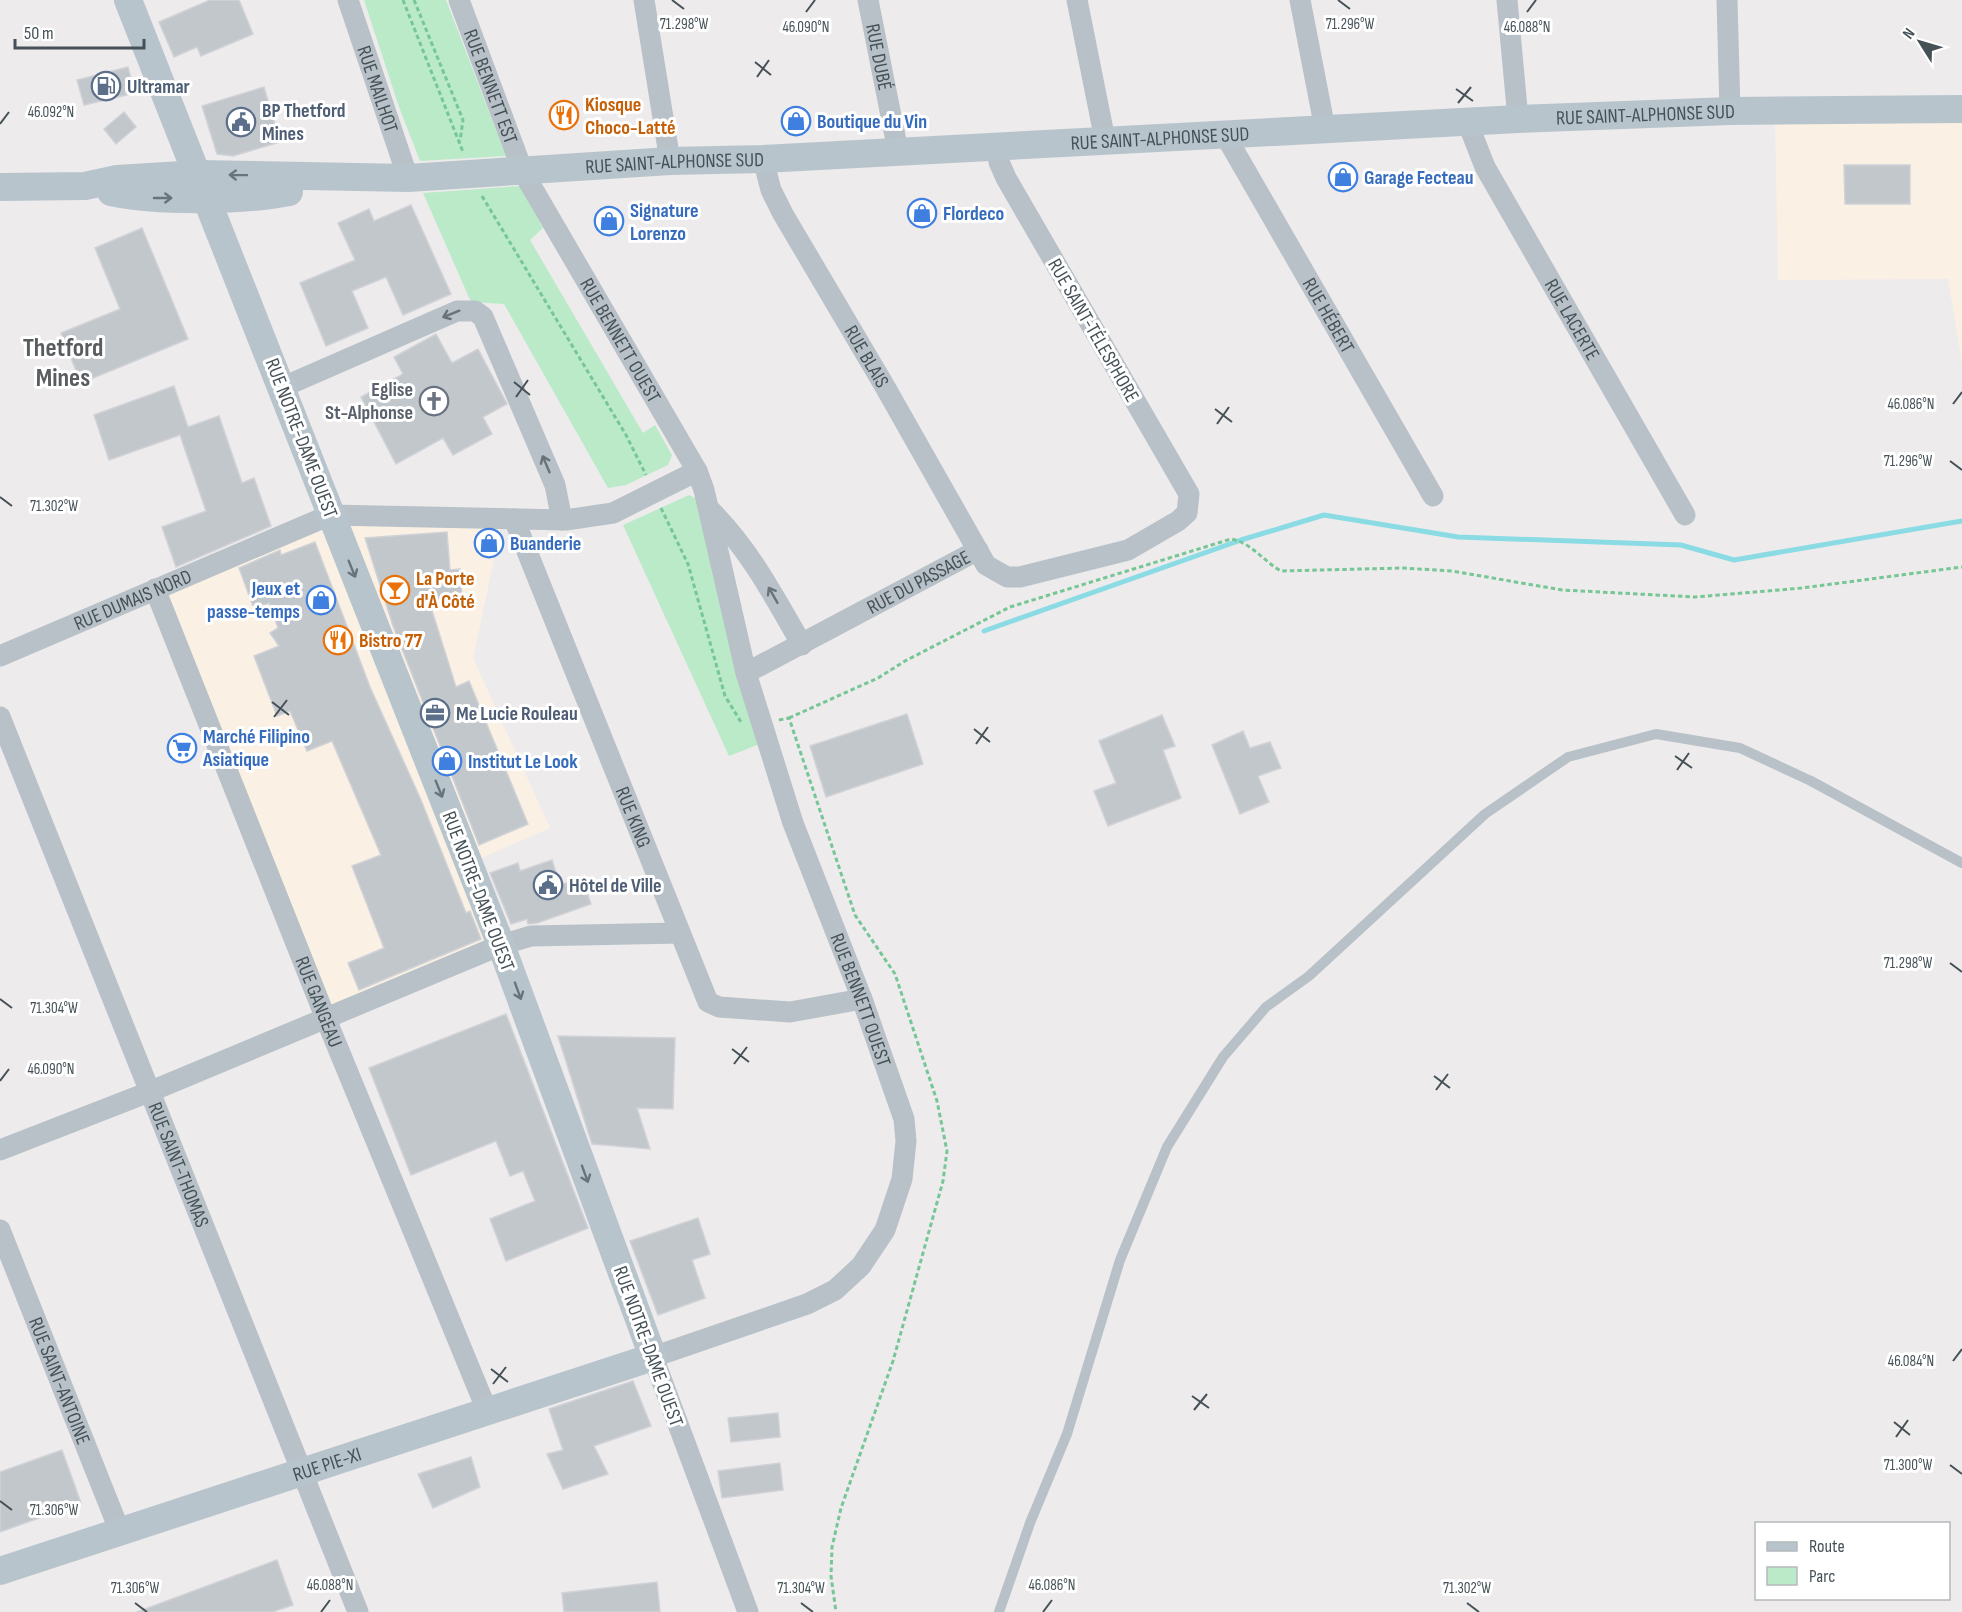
<svg xmlns="http://www.w3.org/2000/svg" width="1962" height="1612" font-family="'Sofia Sans Condensed',sans-serif">
	<style>
		.commercial { fill: #faf1e4 }
		.green { fill: #bbeac9 }
		.lines { fill: none; stroke-linecap: round; stroke-linejoin: round }
		.stream { stroke: #8bdbe5; stroke-width: 5 }
		.building { fill: #c2c7cb; stroke: #d0d2d7; stroke-width: 1.5 }
		.path { stroke: #76c696; stroke-width: 3; stroke-dasharray: 4.5 3; stroke-linecap: butt }
		.lane { stroke: #b7c1c7; stroke-width: 10 }
		.street { stroke: #b7c1c7; stroke-width: 21 }
		.secondary { stroke: #b8c4cc; stroke-width: 28 }
		.oneway { stroke: #68747a }
		.oneway2 { stroke: #677379 }
		.ticks { fill: none; stroke: #455157; stroke-width: 2 }
		.labels { text-anchor: middle; stroke-width: 6; stroke-linejoin: round; paint-order: stroke }
		.street-label { font-size: 20px; fill: #455157; stroke: #fff }
		.service-label { font-size: 20px; font-weight: bold; fill: #4e5e75; stroke: #fff; text-anchor: start }
		.food-label { font-size: 20px; font-weight: bold; fill: #c56008; stroke: #fff; text-anchor: start }
		.shop-label { font-size: 20px; font-weight: bold; fill: #366cbe; stroke: #fff; text-anchor: start }
		.worship-label { font-size: 20px; font-weight: bold; fill: #5b616d; stroke: #fff; text-anchor: end }
		.district-label { font-size: 26px; font-weight: bold; fill: #595d60; stroke: #fff }
		.ticks-label { font-size: 15px; text-anchor: middle; fill: #455157; stroke: #fff; stroke-width: 6; stroke-linejoin: round; paint-order: stroke }
	</style>
	<rect width="100%" height="100%" fill="#eeebec"/>
	<!-- commercial -->
	<g class="commercial">
		<path d="M1775,117H1962V363L1948,279L1778,280Z"/>
		<path d="M342,521L501,526L473,658L550,828L479,859L510,933L329,1013L162,592Z"/>
	</g>
	<!-- green -->
	<g class="green">
		<path d="M364,0H446L506,156L420,161L399,107Z"/>
		<path d="M520,186L543,228L530,240L643,433L655,425L672,455L668,465L626,485L608,488L504,304L471,302L423,193Z"/>
		<path d="M689,495L699,500L760,744L729,756L623,525Z"/>
	</g>
	<g class="lines">
		<!-- stream -->
		<path class="stream" d="M984,631L1241,540L1324,515L1458,537L1681,545L1734,560L1962,521"/>
	</g>
	<!-- building -->
	<g class="building">
		<path d="M210,0H239L253,34L201,56L197,47L174,57L159,22Z"/>
		<path d="M128,67L135,93L84,105L77,80Z"/>
		<path d="M264,87L280,142L233,156L217,154L202,106Z"/>
		<path d="M124,112L136,127L116,144L104,129Z"/>
		<path d="M1844,165H1910V204H1845Z"/>
		<path d="M411,205L451,294L403,315L386,277L352,291L368,328L326,346L300,283L355,260L338,223L369,209L374,221Z"/>
		<path d="M142,228L188,339L81,383L61,333L120,309L95,248Z"/>
		<path d="M436,334L452,363L478,349L507,404L483,417L492,434L453,455L443,438L396,464L361,397L403,374L394,357Z"/>
		<path d="M174,386L188,427L219,416L242,483L254,478L271,526L176,567L162,527L206,511L180,435L109,460L94,415Z"/>
		<path d="M447,532L450,570L460,569L462,597L429,601L456,687L469,681L528,824L479,845L393,626L365,538Z"/>
		<path d="M315,542L370,687L421,800L466,913L470,911L481,939L359,990L348,963L384,948L352,866L381,855L332,741L307,751L290,711L277,716L254,656L279,646L270,633L278,628L269,603L254,609L239,568L280,550L281,555Z"/>
		<path d="M907,714L923,764L826,797L810,746Z"/>
		<path d="M1162,715L1175,746L1163,750L1181,798L1108,826L1094,791L1116,783L1099,741Z"/>
		<path d="M1243,731L1250,748L1270,742L1281,768L1258,776L1269,802L1240,814L1212,745Z"/>
		<path d="M552,860L560,885L582,878L591,904L537,923L528,924L527,919L511,924L490,873L518,863L520,871Z"/>
		<path d="M506,1014L588,1228L506,1261L490,1219L535,1201L523,1171L510,1176L496,1141L411,1175L369,1068Z"/>
		<path d="M558,1036L675,1038L673,1109L637,1108L650,1149L592,1144Z"/>
		<path d="M698,1218L710,1254L692,1260L705,1298L658,1315L630,1241Z"/>
		<path d="M633,1381L651,1426L594,1446L608,1474L563,1489L547,1454L563,1450L549,1409Z"/>
		<path d="M778,1413L780,1437L731,1442L728,1418Z"/>
		<path d="M62,1450L81,1503L0,1532V1472Z"/>
		<path d="M471,1457L480,1487L433,1508L418,1474Z"/>
		<path d="M780,1463L783,1490L722,1498L718,1471Z"/>
		<path d="M277,1560L293,1605L272,1612H137Z"/>
		<path d="M657,1582L660,1612H564L562,1593Z"/>
	</g>
	<g class="lines">
		<!-- path -->
		<g class="path">
			<path d="M403,0L463,152"/>
			<path d="M414,0L463,120L460,141"/>
			<path d="M482,196L626,435L646,475"/>
			<path d="M661,508L688,564L725,696L741,722"/>
			<path d="M789,718L878,678L905,661L1010,607L1231,539C1252,543 1263,561 1281,571L1403,568L1452,571L1562,590L1695,597L1802,588L1962,567"/>
			<path d="M779,720L789,718L855,915L895,974L937,1101L947,1151L943,1181L893,1361L841,1508L832,1547L831,1576L836,1612"/>
		</g>
		<!-- lane -->
		<path class="lane" d="M999,1612L1030,1523L1067,1434L1120,1260L1167,1147L1223,1057L1266,1007L1309,976L1485,814L1568,757L1656,734L1740,748L1811,781L1962,863"/>
		<!-- street -->
		<g class="street">
			<path id="s1" d="M348,0L408,178"/>
			<path id="s2" d="M459,0L523,172L697,471L704,490L746,673L762,724L793,823L862,999L904,1119L906,1141L902,1179L885,1230L861,1266L835,1290L807,1304L653,1357L748,1612"/>
			<path d="M644,0L670,161"/>
			<path id="s3" d="M868,0L898,151"/>
			<path d="M1077,0L1105,140"/>
			<path d="M1300,0L1325,129"/>
			<path d="M1507,0L1518,119"/>
			<path d="M1727,0L1730,111"/>
			<path id="s4" d="M1467,121L1485,167L1685,515"/>
			<path id="s5" d="M1225,135L1433,496"/>
			<path id="s6" d="M763,159L771,190L783,214L884,385L986,565L1007,577H1020L1128,550L1178,521L1187,513L1189,494L1006,178L999,162L998,146"/>
			<path d="M283,387L457,311H475L483,317L555,485L562,520"/>
			<path d="M711,511C750,550 775,598 802,645"/>
			<path id="s7" d="M514,519L708,1002L719,1007L790,1012L862,999"/>
			<path id="s8" d="M155,589L326,1019L488,1413"/>
			<path id="s9" d="M0,656L330,515L566,520L613,513L697,471"/>
			<path id="s10" d="M746,673L978,550"/>
			<path id="s11" d="M0,717L358,1612"/>
			<path d="M0,1150L149,1092L501,945L531,936L680,933"/>
			<path id="s12" d="M0,1230L120,1532"/>
		</g>
		<!-- secondary -->
		<g class="secondary">
			<path id="s13" d="M0,187L85,186L117,179L198,174L408,178L670,161L763,159L1518,119L1730,111L1962,109"/>
			<path d="M111,192C156,202 245,201 289,192"/>
			<path id="s14" d="M0,1571L653,1357L501,945L128,0"/>
		</g>
	</g>
	<!-- one-way arrows -->
	<defs><path id="oneway-shaft" d="M-6 0H5M1.5-3L5.5 0L1.5 3" fill="none" stroke-width="1.6" stroke-linecap="round" stroke-linejoin="round" transform="scale(1.5)"/></defs>
	<g class="oneway">
		<use href="#oneway-shaft" transform="translate(238 175) rotate(-179)"/>
		<use href="#oneway-shaft" transform="translate(163 198)"/>
		<use href="#oneway-shaft" transform="translate(352 569) rotate(68)"/>
		<use href="#oneway-shaft" transform="translate(439 789) rotate(68)"/>
		<use href="#oneway-shaft" transform="translate(518 991) rotate(70)"/>
		<use href="#oneway-shaft" transform="translate(585 1174) rotate(70)"/>
	</g>
	<g class="oneway2">
		<use href="#oneway-shaft" transform="translate(451 314) rotate(158)"/>
		<use href="#oneway-shaft" transform="translate(546 464) rotate(-113)"/>
		<use href="#oneway-shaft" transform="translate(773 595) rotate(-120)"/>
	</g>
	<!-- ticks -->
	<path class="ticks" d="M672,0L684,9M1338,0L1350,9M806,12L815,0M1527,12L1536,0M755,62L771,75M757,77L769,60M1456,89L1473,101M1458,103L1471,87M0,124L9,112M514,382L530,395M516,397L528,380M1953,404L1962,392M1215,409L1232,422M1217,424L1229,407M1950,461L1962,470M0,497L12,506M272,702L289,715M274,717L287,700M974,729L990,742M976,744L988,727M1675,756L1692,768M1677,770L1689,753M1950,963L1962,972M0,999L12,1008M732,1049L749,1062M734,1064L747,1047M1434,1076L1450,1088M0,1081L9,1069M1436,1090L1448,1074M1953,1361L1962,1349M491,1369L508,1382M493,1384L506,1367M1192,1396L1209,1408M1194,1410L1207,1394M1894,1422L1910,1435M1896,1437L1908,1420M1950,1465L1962,1474M0,1501L12,1510M135,1603L147,1612M801,1603L813,1612M1467,1603L1479,1612M321,1612L330,1600M1043,1612L1052,1600"/>
	<!-- icons -->
	<defs>
		<g id="fuel-ring" transform="scale(1.5)"><circle r="9.5" fill="#fff" stroke="#5c6f8a" stroke-width="1.5"/><path d="M-5.5-6h7V0h2V4h1.3V-2.5L3-4.5l.8-.8L6-3V5H2.5V1h-1V6h-7ZM-4.2-4.7v3.2H.2V-4.7Z" fill="#5c6f8a"/></g>
		<g id="restaurant-ring" transform="scale(1.5)"><circle r="9.5" fill="#fff" stroke="#e8710a" stroke-width="1.5"/><path d="M-5-6h1v4h1v-4h1v4h1v-4h1v5L-1.5 .5V6h-2V.5L-5-1ZM5-6V6H3V1.5H1.5Q1.5-4 5-6Z" fill="#e8710a"/></g>
		<g id="shop-ring" transform="scale(1.5)"><circle r="9.5" fill="#fff" stroke="#3f7fe0" stroke-width="1.5"/><path d="M-5-2.5h2.3a2.7 3.5 0 0 1 5.4 0H5L5.5 6h-11ZM-1.5-2.5h3a1.5 2.3 0 0 0-3 0Z" fill="#3f7fe0"/></g>
		<g id="civic-ring" transform="scale(1.5)"><circle r="9.5" fill="#fff" stroke="#5c6f8a" stroke-width="1.5"/><path d="M-.6-6.5H3V-4.5H.6V-3L4-1V1h2V6H-6V1h2V-1L-.6-3ZM-1.2 2.5V6h2.4V2.5Z" fill="#5c6f8a"/></g>
		<g id="church-ring" transform="scale(1.5)"><circle r="9.5" fill="#fff" stroke="#6b7280" stroke-width="1.5"/><path d="M-1.2-6h2.4v3.5h3.3v2.4h-3.3V6h-2.4V-.1h-3.3v-2.4h3.3Z" fill="#6b7280"/></g>
		<g id="bar-ring" transform="scale(1.5)"><circle r="9.5" fill="#fff" stroke="#e8710a" stroke-width="1.5"/><path d="M-6-5H6L.8 .8V4.5H3.5V6h-7V4.5H-.8V.8Z" fill="#e8710a"/></g>
		<g id="office-ring" transform="scale(1.5)"><circle r="9.5" fill="#fff" stroke="#5c6f8a" stroke-width="1.5"/><path d="M-6-3h4V-5.5h4V-3h4V5H-6ZM-1-4.5V-3h2v-1.5ZM-6 0V1H6V0Z" fill="#5c6f8a"/></g>
		<g id="supermarket-ring" transform="scale(1.5)"><circle r="9.5" fill="#fff" stroke="#3f7fe0" stroke-width="1.5"/><path d="M-6-5.5h2.5l.6 2H6L4.5 2H-2.5L-4.4-4H-6ZM-1.5 3.2a1.3 1.3 0 1 0 .1 0ZM3 3.2a1.3 1.3 0 1 0 .1 0Z" fill="#3f7fe0"/></g>
	</defs>
	<g fill-rule="evenodd">
		<use href="#fuel-ring" x="106" y="86"/>
		<use href="#restaurant-ring" x="564" y="115"/>
		<use href="#shop-ring" x="796" y="121"/>
		<use href="#civic-ring" x="241" y="122"/>
		<use href="#shop-ring" x="1343" y="177"/>
		<use href="#shop-ring" x="922" y="213"/>
		<use href="#shop-ring" x="609" y="221"/>
		<use href="#church-ring" x="434" y="401"/>
		<use href="#shop-ring" x="489" y="543"/>
		<use href="#bar-ring" x="395" y="590"/>
		<use href="#shop-ring" x="321" y="600"/>
		<use href="#restaurant-ring" x="338" y="640"/>
		<use href="#office-ring" x="435" y="713"/>
		<use href="#supermarket-ring" x="182" y="748"/>
		<use href="#shop-ring" x="447" y="761"/>
		<use href="#civic-ring" x="548" y="885"/>
	</g>
	<g class="labels">
		<!-- street labels -->
		<g class="street-label">
			<text dy="7" stroke="none"><textPath href="#s3" startOffset="58">RUE DUBÉ</textPath></text>
			<text dy="7" stroke="none"><textPath href="#s2" startOffset="92">RUE BENNETT EST</textPath></text>
			<text dy="7" stroke="none"><textPath href="#s1" startOffset="94">RUE MAILHOT</textPath></text>
			<text dy="7" stroke="none"><textPath href="#s13" startOffset="1648">RUE SAINT-ALPHONSE SUD</textPath></text>
			<text dy="7" stroke="none"><textPath href="#s13" startOffset="1162">RUE SAINT-ALPHONSE SUD</textPath></text>
			<text dy="7" stroke="none"><textPath href="#s13" startOffset="676">RUE SAINT-ALPHONSE SUD</textPath></text>
			<text dy="7" stroke="none"><textPath href="#s5" startOffset="208">RUE HÉBERT</textPath></text>
			<text dy="7" stroke="none"><textPath href="#s4" startOffset="225">RUE LACERTE</textPath></text>
			<text transform="translate(1094 330) rotate(60)" y="7">RUE SAINT-TÉLESPHORE</text>
			<text dy="7" stroke="none"><textPath href="#s2" startOffset="378">RUE BENNETT OUEST</textPath></text>
			<text dy="7" stroke="none"><textPath href="#s6" startOffset="224">RUE BLAIS</textPath></text>
			<text transform="translate(302 438) rotate(69)" y="7">RUE NOTRE-DAME OUEST</text>
			<text dy="7" stroke="none"><textPath href="#s10" startOffset="195">RUE DU PASSAGE</textPath></text>
			<text dy="7" stroke="none"><textPath href="#s9" startOffset="144">RUE DUMAIS NORD</textPath></text>
			<text dy="7" stroke="none"><textPath href="#s7" startOffset="321">RUE KING</textPath></text>
			<text transform="translate(479 891) rotate(69)" y="7">RUE NOTRE-DAME OUEST</text>
			<text dy="7" stroke="none"><textPath href="#s2" startOffset="1084">RUE BENNETT OUEST</textPath></text>
			<text dy="7" stroke="none"><textPath href="#s8" startOffset="444">RUE GANGEAU</textPath></text>
			<text dy="7" stroke="none"><textPath href="#s11" startOffset="482">RUE SAINT-THOMAS</textPath></text>
			<text transform="translate(649 1346) rotate(70)" y="7">RUE NOTRE-DAME OUEST</text>
			<text dy="7" stroke="none"><textPath href="#s12" startOffset="162">RUE SAINT-ANTOINE</textPath></text>
			<text dy="7" stroke="none"><textPath href="#s14" startOffset="344">RUE PIE-XI</textPath></text>
		</g>
		<!-- service labels -->
		<g class="service-label">
			<text x="127" y="93">Ultramar</text>
			<text x="262" y="117">BP Thetford<tspan x="262" dy="23">Mines</tspan></text>
			<text x="456" y="720">Me Lucie Rouleau</text>
			<text x="569" y="892">Hôtel de Ville</text>
		</g>
		<!-- food labels -->
		<g class="food-label">
			<text x="585" y="111">Kiosque<tspan x="585" dy="23">Choco-Latté</tspan></text>
			<text x="416" y="585">La Porte<tspan x="416" dy="23">d'À Côté</tspan></text>
			<text x="359" y="647">Bistro 77</text>
		</g>
		<!-- shop labels -->
		<g class="shop-label">
			<text x="817" y="128">Boutique du Vin</text>
			<text x="1364" y="184">Garage Fecteau</text>
			<text x="630" y="217">Signature<tspan x="630" dy="23">Lorenzo</tspan></text>
			<text x="943" y="220">Flordeco</text>
			<text x="510" y="550">Buanderie</text>
			<text x="300" y="595" text-anchor="end">Jeux et<tspan x="300" dy="23">passe-temps</tspan></text>
			<text x="203" y="743">Marché Filipino<tspan x="203" dy="23">Asiatique</tspan></text>
			<text x="468" y="768">Institut Le Look</text>
		</g>
		<!-- worship labels -->
		<g class="worship-label">
			<text x="413" y="396">Eglise<tspan x="413" dy="23">St-Alphonse</tspan></text>
		</g>
		<!-- district labels -->
		<g class="district-label">
			<text x="63" y="356">Thetford<tspan x="63" dy="30">Mines</tspan></text>
		</g>
	</g>
	<g class="ticks-label">
		<text x="684" y="29">71.298°W</text>
		<text x="1350" y="29">71.296°W</text>
		<text x="806" y="32">46.090°N</text>
		<text x="1527" y="32">46.088°N</text>
		<text x="51" y="117">46.092°N</text>
		<text x="1911" y="409">46.086°N</text>
		<text x="1908" y="466">71.296°W</text>
		<text x="54" y="511">71.302°W</text>
		<text x="1908" y="968">71.298°W</text>
		<text x="54" y="1013">71.304°W</text>
		<text x="51" y="1074">46.090°N</text>
		<text x="1911" y="1366">46.084°N</text>
		<text x="1908" y="1470">71.300°W</text>
		<text x="54" y="1515">71.306°W</text>
		<text x="330" y="1590">46.088°N</text>
		<text x="1052" y="1590">46.086°N</text>
		<text x="135" y="1593">71.306°W</text>
		<text x="801" y="1593">71.304°W</text>
		<text x="1467" y="1593">71.302°W</text>
	</g>
	<!-- legend -->
	<rect x="1755" y="1522" width="195" height="78" fill="#ffffff" stroke="#b5b9bc" stroke-width="1.5"/>
	<rect x="1767" y="1542" width="30" height="9" fill="#b8c4cc" stroke="#b5b9bc" stroke-width="1.5"/>
	<text x="1809" y="1552" font-size="18" fill="#455157">Route</text>
	<rect x="1767" y="1567" width="30" height="18" fill="#bbeac9" stroke="#b5b9bc" stroke-width="1.5"/>
	<text x="1809" y="1582" font-size="18" fill="#455157">Parc</text>
	<!-- north arrow -->
	<g transform="translate(1920 42) rotate(307)" stroke="#ffffff" stroke-width="4.5" paint-order="stroke">
	<path d="M0-4.5L10 22L0 15L-10 22Z" fill="#455157"/>
	<text y="-9" font-size="16" font-weight="bold" text-anchor="middle" fill="#455157">N</text>
	</g>
	<!-- scale -->
	<path d="M15 39v9h129v-9" fill="none" stroke="#455157" stroke-width="3"/>
	<text x="24" y="39" font-size="18" fill="#455157" stroke="#ffffff" stroke-width="4.5" paint-order="stroke">50 m</text>
</svg>
